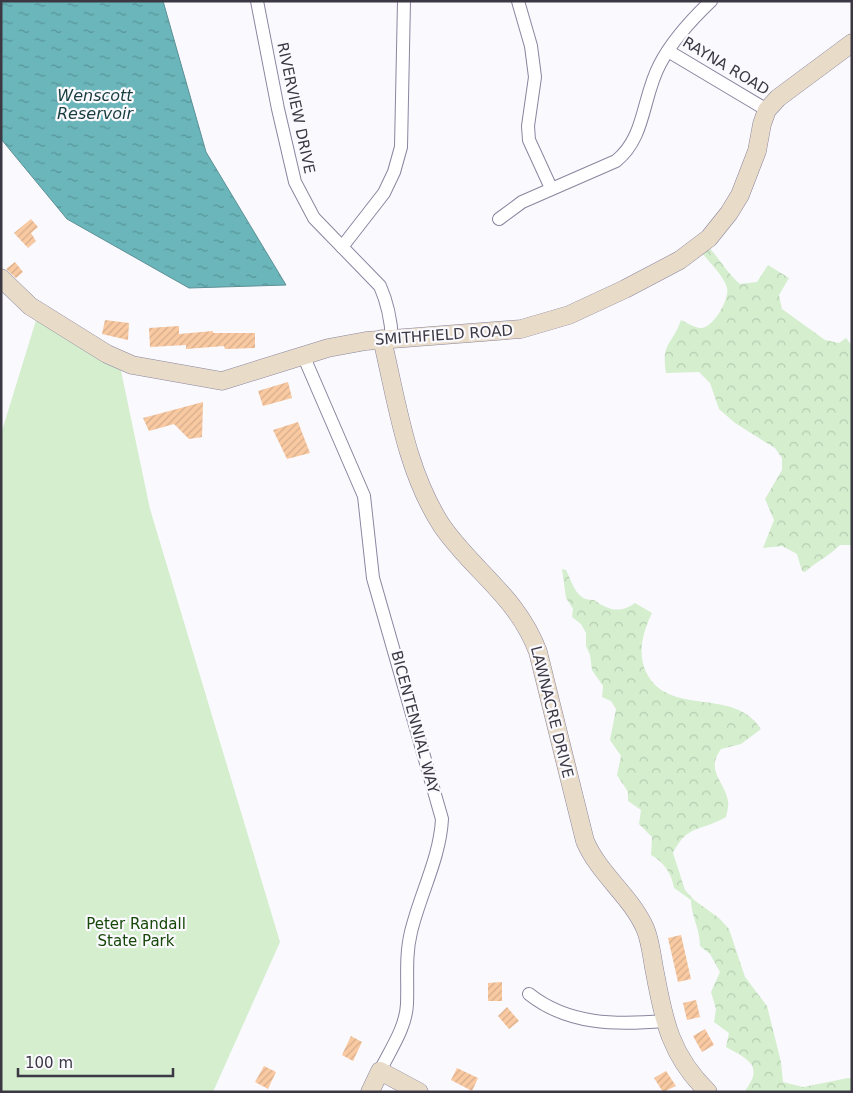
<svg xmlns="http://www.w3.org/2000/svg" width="853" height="1093" font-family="'DejaVu Sans',sans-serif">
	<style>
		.forest { fill: url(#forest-crowns) }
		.park { fill: #d4eece }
		.water { fill: url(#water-ripples); stroke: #5c9096 }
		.building { fill: url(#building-hatch) }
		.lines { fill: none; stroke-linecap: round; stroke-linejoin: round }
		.street-casing { stroke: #8b859f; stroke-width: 14 }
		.secondary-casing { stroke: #8b859f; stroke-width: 19 }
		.street { stroke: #fff; stroke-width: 12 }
		.secondary { stroke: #e8dcc9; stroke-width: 18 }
		.labels { text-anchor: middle; stroke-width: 4.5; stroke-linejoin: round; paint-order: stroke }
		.street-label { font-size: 15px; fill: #3b3843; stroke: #faf9fe }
		.park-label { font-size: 15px; fill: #154707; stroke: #faf9fe }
		.water-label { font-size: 16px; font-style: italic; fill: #173d3f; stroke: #faf9fe }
	</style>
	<defs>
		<pattern id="forest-crowns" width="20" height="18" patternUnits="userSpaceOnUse" patternTransform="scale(1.25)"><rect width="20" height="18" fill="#d4eece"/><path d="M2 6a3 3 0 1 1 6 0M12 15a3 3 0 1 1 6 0" fill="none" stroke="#b7cdb2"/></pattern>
		<pattern id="water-ripples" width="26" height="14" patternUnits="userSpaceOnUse" patternTransform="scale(1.25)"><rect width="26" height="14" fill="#6ab6ba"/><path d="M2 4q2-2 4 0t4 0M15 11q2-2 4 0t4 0" fill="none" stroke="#589599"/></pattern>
		<pattern id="building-hatch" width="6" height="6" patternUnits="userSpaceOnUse" patternTransform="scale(1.25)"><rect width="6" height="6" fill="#f9c9a1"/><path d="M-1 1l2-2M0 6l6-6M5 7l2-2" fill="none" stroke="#d6ad8c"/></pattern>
	</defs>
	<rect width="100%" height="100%" fill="#faf9fe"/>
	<!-- forest -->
	<g class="forest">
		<path d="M707,245C719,258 727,273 740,284L757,282L768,265L789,278L779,295L782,309L825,340L839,343L846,338L852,346V545H840C829,556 816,562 805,572L802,571L797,554L782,546L763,548L774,520L765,499L782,470V458L775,448L735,423L719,409L710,383L699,372L666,373C661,342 672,346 681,320C686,322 696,329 702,328C714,327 730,298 727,288C724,276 709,262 702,253Z"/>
		<path d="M562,569L566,570C573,584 576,601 594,600C608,610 620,614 635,603L652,613C643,632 637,652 646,672C668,718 734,686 761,729L741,744L721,749C705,771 724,780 728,801C729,806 727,812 726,817C701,832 688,823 673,853L685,890L694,900L719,918L729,929L745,977L767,1006L781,1062L783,1082L803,1087L848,1078L852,1079V1092H744C765,1066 748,1059 726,1047L729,1033L714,1022L716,1009L711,992L720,972L710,954L700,946C700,928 691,916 691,900L674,888C672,874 663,861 651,855L652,837L639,824L641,810L628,801V792L617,775L621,756L610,740L616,709L611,701L602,697L603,686L592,670L590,655L586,646V633L581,624L572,617L573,609L566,598Z"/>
	</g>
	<!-- park -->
	<path class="park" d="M37,317L120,366L150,509L280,942L213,1092H1V434Z"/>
	<!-- water -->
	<path class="water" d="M1,1H163L206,152L286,285L189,288L67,219L1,139Z"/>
	<!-- building -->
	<g class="building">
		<path d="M31,219L38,227L31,233L36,241L28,248L14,233Z"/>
		<path d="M15,262L23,272L16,278L6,269Z"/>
		<path d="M105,320L129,323L128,340L102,334Z"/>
		<path d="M179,326V334L213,331V333H255V348L225,349L224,346L186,349V345L150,347L149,328Z"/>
		<path d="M288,382L292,398L263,406L258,391Z"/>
		<path d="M203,402L202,437L189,439L174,424L149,431L143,418Z"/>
		<path d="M298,422L310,453L287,459L273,430Z"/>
		<path d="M681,935L691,979L678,982L668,938Z"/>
		<path d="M502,982V1001H488V983Z"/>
		<path d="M696,1000L700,1017L687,1020L683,1003Z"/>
		<path d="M507,1007L519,1021L509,1029L498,1016Z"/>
		<path d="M705,1029L714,1045L702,1052L693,1036Z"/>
		<path d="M351,1036L362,1042L353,1061L342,1055Z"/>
		<path d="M264,1066L276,1072L268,1089L255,1082Z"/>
		<path d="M457,1068L478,1078L472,1091L451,1080Z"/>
		<path d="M666,1071L676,1086L663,1092L654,1078Z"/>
	</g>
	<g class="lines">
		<!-- street casing -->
		<g class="street-casing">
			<g id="street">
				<path d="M257,1L278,109L295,182L314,218L380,286C388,304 391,320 392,339"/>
				<path d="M518,1L531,46L535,77L528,126L529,140L551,188"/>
				<path d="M668,51L767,110"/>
				<path d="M499,219L522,202L616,161C646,137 642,97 660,64C672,41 691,20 711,1"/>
				<path d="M342,247L384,193L394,172L401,147L404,1"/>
				<path d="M303,355L364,496L373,578L442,819C440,858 420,894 411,932C405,956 408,980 407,1004C406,1028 390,1050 380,1071"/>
				<path d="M529,994C568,1025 616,1025 664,1021"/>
			</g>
		</g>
		<!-- secondary casing -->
		<g class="secondary-casing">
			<g id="secondary">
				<path d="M1,278L30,306L107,354L132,365L222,381L328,348L366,341L521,329L569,315L625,289L680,260L709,238L729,213L740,195L757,151L762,124L767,110L778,98L852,43"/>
				<path d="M382,339C397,402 406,471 442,526C474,572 517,596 538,652L585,841C599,874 630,895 645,928C651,942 652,959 655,973C664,1022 671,1056 708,1092"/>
				<path d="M370,1092L380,1071L419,1092"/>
			</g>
		</g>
		<!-- street -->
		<use href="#street" class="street"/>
		<!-- secondary -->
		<use href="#secondary" class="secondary"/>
	</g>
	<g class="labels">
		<!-- street labels -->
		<g class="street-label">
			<text transform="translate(726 66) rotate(31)" y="5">RAYNA ROAD</text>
			<text transform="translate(296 108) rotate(78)" y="5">RIVERVIEW DRIVE</text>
			<text transform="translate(444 335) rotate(-4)" y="5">SMITHFIELD ROAD</text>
			<text transform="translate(552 712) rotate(76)" y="5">LAWNACRE DRIVE</text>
			<text transform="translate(415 722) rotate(75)" y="5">BICENTENNIAL WAY</text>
		</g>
		<!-- park labels -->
		<g class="park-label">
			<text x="136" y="929">Peter Randall<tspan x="136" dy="17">State Park</tspan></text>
		</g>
		<!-- water labels -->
		<g class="water-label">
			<text x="95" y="101">Wenscott<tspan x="95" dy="18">Reservoir</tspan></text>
		</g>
	</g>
	<!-- border -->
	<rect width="853" height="1093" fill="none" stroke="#3b3843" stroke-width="5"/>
	<!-- scale -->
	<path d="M18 1068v8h155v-8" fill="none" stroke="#3b3843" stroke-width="2.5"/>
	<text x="25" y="1068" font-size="15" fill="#3b3843" stroke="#faf9fe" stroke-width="4" paint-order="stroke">100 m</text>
</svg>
